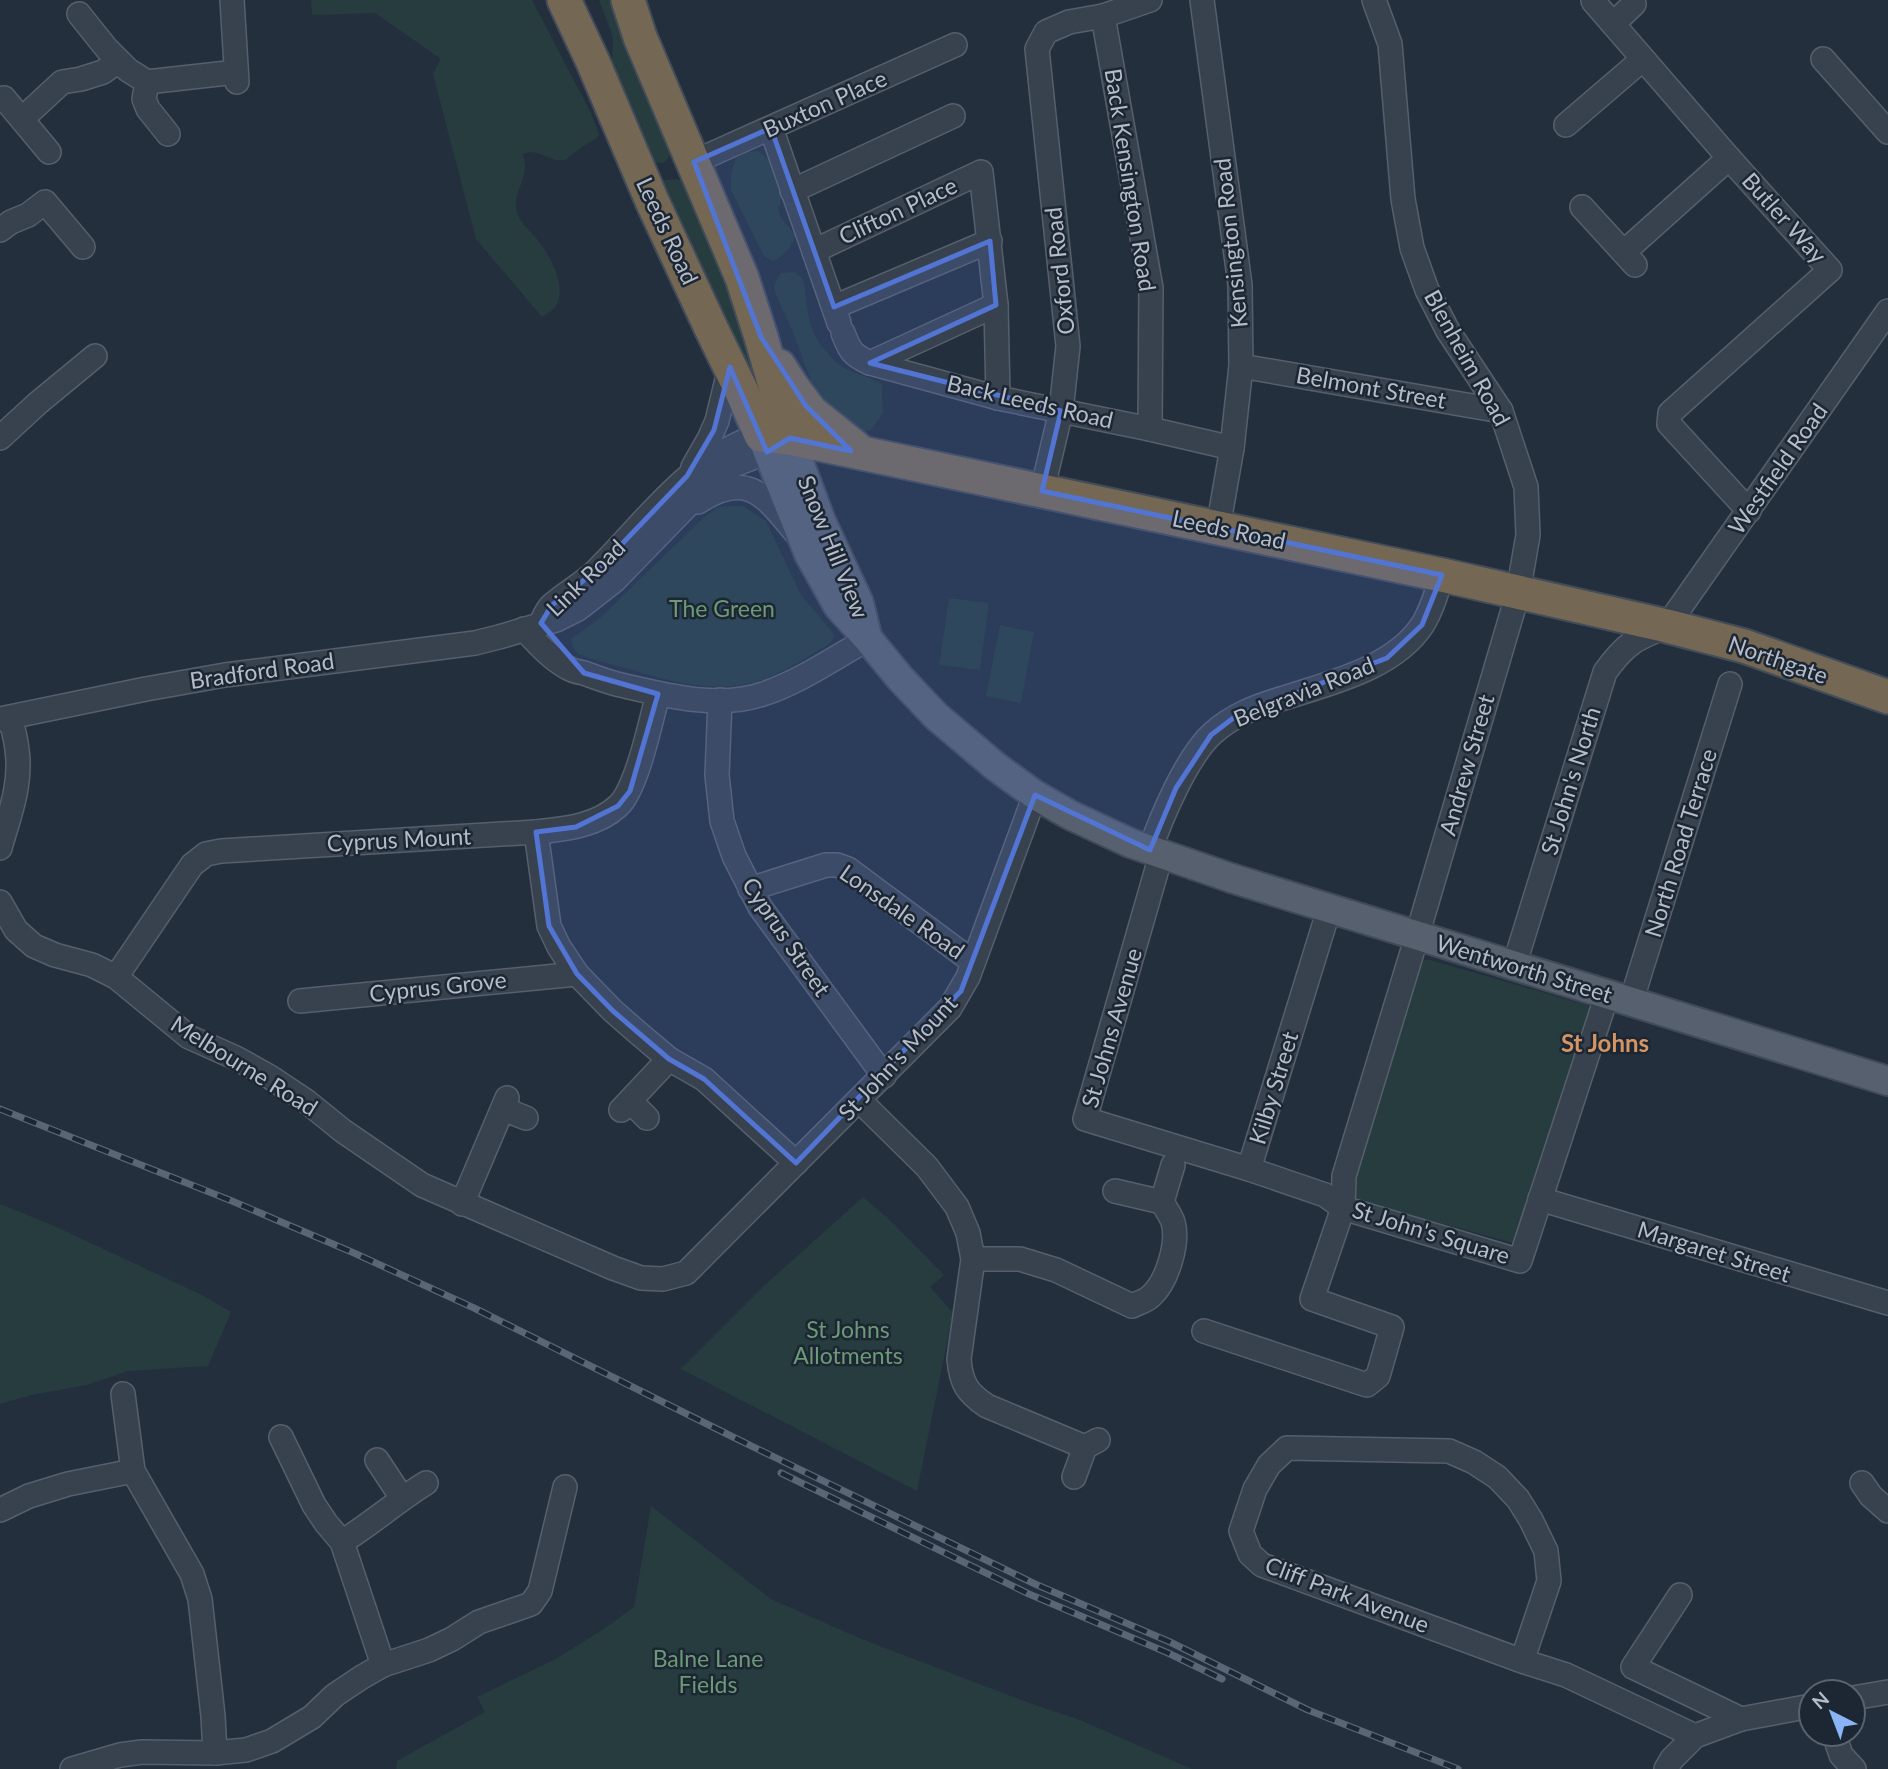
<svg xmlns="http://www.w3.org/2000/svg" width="1888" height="1769" font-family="Lato,sans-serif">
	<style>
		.green { fill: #263c3f }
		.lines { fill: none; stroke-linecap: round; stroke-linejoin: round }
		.minor-casing { stroke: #565f6c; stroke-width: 26 }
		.major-casing { stroke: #414a57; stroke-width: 32 }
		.highway-casing { stroke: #434c59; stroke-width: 37 }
		.minor { stroke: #38414e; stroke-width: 23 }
		.major { stroke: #56606e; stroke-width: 28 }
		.highway { stroke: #746855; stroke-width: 33 }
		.rail-casing { stroke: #5a6575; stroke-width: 7 }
		.rail { stroke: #1d2633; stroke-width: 4.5; stroke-dasharray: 13; stroke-linecap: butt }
		.marked { fill: #5274d3; fill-opacity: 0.2; stroke: #5274d3; stroke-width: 5; stroke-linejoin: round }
		.labels { text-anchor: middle; stroke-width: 5; stroke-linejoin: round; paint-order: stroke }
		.street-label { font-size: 23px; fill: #b4bcc9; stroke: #1d2633 }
		.park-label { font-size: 23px; fill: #6b9a76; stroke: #1d2633 }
		.neighbourhood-label { font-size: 24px; font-weight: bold; fill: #d59563; stroke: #1d2633 }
	</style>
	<rect width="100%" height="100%" fill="#242f3e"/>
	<!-- green -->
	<g class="green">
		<path d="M311,0H532L591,113L599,135L594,140L585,145L565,160H556L537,153L530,152L523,154C523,158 525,161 525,165C526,181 512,195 517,212C520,223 529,229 536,238C549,253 569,289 555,307C552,311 546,314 542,317L476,239L433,74L441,59L375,13L312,15Z"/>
		<path d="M599,0H616L673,145L669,157L663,163L653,162L612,68L613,37Z"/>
		<path d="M758,151C778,164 778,182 781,204L778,208L781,218L796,236C790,248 785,256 773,261L764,256L731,190V176L735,159L748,152Z"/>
		<path d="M678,179L681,181L735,304L764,386L754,391L655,181Z"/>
		<path d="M795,272L803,279C809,307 805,328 826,351C830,356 836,363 841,366C854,374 869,376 882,384L883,413L871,430L861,432L828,409L811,381L794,335L775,292V283L781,273Z"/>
		<path d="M730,506H743L766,521L801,595L833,633L834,638L829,644C803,659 777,678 747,684C705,692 665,680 625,668C610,664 594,660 578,654L573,647L571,639L601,617L704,517L718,507Z"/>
		<path d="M949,598L989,603L980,670L939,665Z"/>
		<path d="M1000,625L1034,632L1021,703L986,696Z"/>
		<path d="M1421,960H1430L1590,1006L1518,1244L1353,1200L1349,1183Z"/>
		<path d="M863,1197L891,1221L944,1275L930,1287L953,1313L917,1491L681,1369L766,1284Z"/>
		<path d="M0,1204L52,1225L202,1295L231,1312L208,1366L128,1371L87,1385L31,1395L0,1404Z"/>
		<path d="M651,1506L771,1599L859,1638L1021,1700L1080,1720L1192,1769H396L397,1761L485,1712L477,1697L554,1660L604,1629L634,1607Z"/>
	</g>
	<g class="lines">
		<!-- minor casing -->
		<g class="minor-casing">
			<g id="minor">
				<path d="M232,0L237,82"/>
				<path d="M1202,0L1240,285L1241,366L1232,448L1218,528"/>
				<path d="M1593,1L1729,158L1830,270L1670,413L1669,424L1749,511"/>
				<path d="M79,14L107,49L128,70L147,82L236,72"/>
				<path d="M1103,16L1151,288L1150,429"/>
				<path d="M1613,24L1634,4"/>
				<path d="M1823,59L1888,132"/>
				<path d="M147,82L144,99L148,109L168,134"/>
				<path d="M4,98L49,152"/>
				<path d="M22,119L62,82L81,79L103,72L118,61"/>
				<path d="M1566,125L1643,59"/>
				<path d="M771,128L839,323"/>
				<path d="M694,162L955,45"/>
				<path d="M792,191L953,116"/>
				<path d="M1582,207L1635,265"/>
				<path d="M0,230L11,222L28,215L45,202L83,247"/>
				<path d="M814,251L981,172L996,305L998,398"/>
				<path d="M1624,252L1729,158"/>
				<path d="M834,307L990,241"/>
				<path d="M843,333C850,351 852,355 870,363L998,398L1150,429L1232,448"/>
				<path d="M870,363L996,305"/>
				<path d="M1241,366L1501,411"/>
				<path d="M0,438L38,403L95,356"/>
				<path d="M693,467L709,439L717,421L730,367"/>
				<path d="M1042,491L1061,411L1068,346L1037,49L1046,32L1069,22L1103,16L1150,0"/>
				<path d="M698,502C748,470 764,495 796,533"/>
				<path d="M541,623C544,617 547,609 552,605C566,593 582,584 595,572C647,521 688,458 761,435"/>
				<path d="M524,629C537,643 551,659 568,668C573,671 578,672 584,673C597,678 610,683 625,686C668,696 720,709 763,694C800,682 834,658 868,639"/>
				<path d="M720,700L717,775L722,821L734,856L760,907L884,1076"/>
				<path d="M0,719L146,689L225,675L475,643L499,637L556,620L578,609L614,581L713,479L732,466L767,452"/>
				<path d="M536,832L549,926L559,947L577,974L613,1011L637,1032L669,1059L704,1079L796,1163"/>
				<path d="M0,848C9,816 22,784 17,750C16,739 13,728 10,718"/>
				<path d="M1150,850C1161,818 1187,756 1213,733C1233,715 1257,706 1284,698C1330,683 1395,668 1423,624C1432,609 1437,592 1442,575"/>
				<path d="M1161,855L1085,1119L1249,1169"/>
				<path d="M750,889L826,865H837L848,869L973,962"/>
				<path d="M0,902L16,930L34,946L55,955L92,965L116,977L189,1037L236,1058L270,1077L306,1101L343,1131L422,1185L613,1268L641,1278L663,1279L686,1273L950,1008L968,977L1035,795"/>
				<path d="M1329,909L1249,1169L1325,1195L1343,1208L1520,1261L1607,995"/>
				<path d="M1514,966L1605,672C1626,643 1635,639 1667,626L1888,311"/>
				<path d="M116,977L192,865L206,854L221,851L536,832C564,829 597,826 618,806C637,789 651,720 658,694"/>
				<path d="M300,1001L577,974"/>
				<path d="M1631,1002L1730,684"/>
				<path d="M859,1100L927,1167L957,1207L968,1233L973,1259L959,1359C961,1383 967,1393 987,1406L1085,1447"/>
				<path d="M630,1101L647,1118"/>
				<path d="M503,1109L526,1118"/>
				<path d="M621,1110L669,1059"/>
				<path d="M1115,1191L1162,1202L1173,1165"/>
				<path d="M1540,1199L1888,1303"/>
				<path d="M462,1204L507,1098"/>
				<path d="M973,1259H1020L1056,1270L1132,1306C1138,1303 1146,1301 1151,1296C1167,1282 1179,1243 1173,1222C1171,1216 1166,1209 1162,1202"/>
				<path d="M1204,1331L1367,1385L1378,1376L1392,1327L1312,1299L1343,1208L1344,1176L1417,936L1518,593L1528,535L1526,487L1501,411L1448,331L1427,290L1412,248L1403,199L1390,44L1374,0"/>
				<path d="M123,1394L133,1471L192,1574L200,1599L213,1716L215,1753"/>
				<path d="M281,1437L314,1505L326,1523L342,1542L383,1665"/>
				<path d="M377,1460L402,1498"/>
				<path d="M1074,1477L1085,1447L1098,1440"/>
				<path d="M1862,1483L1871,1496L1888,1511"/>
				<path d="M0,1510L29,1496L68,1484L133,1471"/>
				<path d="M342,1542C371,1524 397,1501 426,1483"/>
				<path d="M1680,1595L1633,1667L1741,1719"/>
				<path d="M1522,1661L1549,1581L1546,1551L1531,1520L1518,1499L1497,1477L1474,1462L1449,1451L1287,1448L1269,1465L1255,1489L1241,1531L1250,1554L1262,1565L1522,1661L1566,1675L1695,1736"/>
				<path d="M1853,1698L1888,1692"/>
				<path d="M1834,1734L1841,1755L1854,1769"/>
				<path d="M72,1769L120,1755L142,1752L215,1753L246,1750L272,1741L312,1717L335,1695L362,1677L383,1665L429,1650L452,1639L479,1622L531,1604L540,1591L565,1487"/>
				<path d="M1666,1769L1672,1759L1695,1736L1741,1719L1811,1706"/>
			</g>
		</g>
		<!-- major casing -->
		<g class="major-casing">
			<g id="major">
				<path d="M761,435L809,554L838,606L868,639L900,678L936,716L995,766L1035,795L1070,815L1130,843L1231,878L1888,1081"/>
				<path d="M774,448L790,438L821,521L859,603L867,636"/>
			</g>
		</g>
		<!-- highway casing -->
		<g class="highway-casing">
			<g id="highway">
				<path d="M564,0L593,62L652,201L711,328L742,392L761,435L790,438L1442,575L1667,626L1744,646L1888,697"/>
				<path d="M628,0L640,37L742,278L761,337L790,438"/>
				<path d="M779,366L793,388L811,412L856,448"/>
			</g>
		</g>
		<!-- minor -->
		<use href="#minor" class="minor"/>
		<!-- major -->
		<use href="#major" class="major"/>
		<!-- highway -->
		<use href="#highway" class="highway"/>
		<!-- rail casing -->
		<g class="rail-casing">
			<g id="rail">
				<path d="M0,1109L232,1201L354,1253L474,1308L733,1437L1035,1584L1170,1642L1308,1710L1458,1769"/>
				<path d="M781,1473L1029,1594L1168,1653L1222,1679"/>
			</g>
		</g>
		<!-- rail -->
		<use href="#rail" class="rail"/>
	</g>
	<!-- marked area -->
	<path class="marked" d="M771,128L834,307L990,241L996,305L870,363L1061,411L1042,491L1442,575L1422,625L1387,658L1236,716L1211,735L1176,788L1150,850L1035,795L961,991L796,1163L704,1079L669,1059L613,1011L577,974L549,926L536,832L576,827L618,806L630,791L658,694L584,673L541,623L552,605L597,570L687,476L714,430L730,367L767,452L790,438L851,451L806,406L761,337L694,162Z"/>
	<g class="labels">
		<!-- street labels -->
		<g class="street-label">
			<text transform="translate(825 104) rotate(-24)" y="8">Buxton Place</text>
			<text transform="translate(1130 180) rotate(81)" y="8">Back Kensington Road</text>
			<text transform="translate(898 211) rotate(-25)" y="8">Clifton Place</text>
			<text transform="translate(1784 218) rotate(48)" y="8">Butler Way</text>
			<text transform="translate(667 231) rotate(65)" y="8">Leeds Road</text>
			<text transform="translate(1231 243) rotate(-96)" y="8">Kensington Road</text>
			<text transform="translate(1060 271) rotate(-96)" y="8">Oxford Road</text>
			<text transform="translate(1467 358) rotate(61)" y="8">Blenheim Road</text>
			<text transform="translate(1371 388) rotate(10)" y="8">Belmont Street</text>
			<text transform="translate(1030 402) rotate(13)" y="8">Back Leeds Road</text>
			<text transform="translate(1778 469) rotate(-55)" y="8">Westfield Road</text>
			<text transform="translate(1229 530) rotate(12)" y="8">Leeds Road</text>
			<text transform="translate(833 547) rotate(68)" y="8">Snow Hill View</text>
			<text transform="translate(586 578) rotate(-44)" y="8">Link Road</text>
			<text transform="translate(1778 660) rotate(19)" y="8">Northgate</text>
			<text transform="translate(262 671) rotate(-8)" y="8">Bradford Road</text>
			<text transform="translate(1304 692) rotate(-22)" y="8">Belgravia Road</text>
			<text transform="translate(1467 765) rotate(-74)" y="8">Andrew Street</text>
			<text transform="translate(1571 781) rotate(-73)" y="8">St John's North</text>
			<text transform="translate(399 840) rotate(-3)" y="8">Cyprus Mount</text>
			<text transform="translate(1681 843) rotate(-73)" y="8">North Road Terrace</text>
			<text transform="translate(902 912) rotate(35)" y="8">Lonsdale Road</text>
			<text transform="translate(786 937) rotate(56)" y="8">Cyprus Street</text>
			<text transform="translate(1524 969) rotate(17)" y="8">Wentworth Street</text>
			<text transform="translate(438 987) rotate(-6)" y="8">Cyprus Grove</text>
			<text transform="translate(1112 1028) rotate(-74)" y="8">St Johns Avenue</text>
			<text transform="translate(898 1058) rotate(-47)" y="8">St John's Mount</text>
			<text transform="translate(244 1066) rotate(32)" y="8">Melbourne Road</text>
			<text transform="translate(1274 1088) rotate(-73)" y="8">Kilby Street</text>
			<text transform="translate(1431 1233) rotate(17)" y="8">St John's Square</text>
			<text transform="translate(1714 1252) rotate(17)" y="8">Margaret Street</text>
			<text transform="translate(1347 1595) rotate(21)" y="8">Cliff Park Avenue</text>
		</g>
		<!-- park labels -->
		<g class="park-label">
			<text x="722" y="617">The Green</text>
			<text x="848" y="1338">St Johns<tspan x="848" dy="26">Allotments</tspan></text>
			<text x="708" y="1667">Balne Lane<tspan x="708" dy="26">Fields</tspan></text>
		</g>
		<!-- neighbourhood labels -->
		<g class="neighbourhood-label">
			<text x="1605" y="1052">St Johns</text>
		</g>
	</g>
	<!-- north arrow -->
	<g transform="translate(1832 1713) rotate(318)"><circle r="33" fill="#1d2633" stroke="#59626f" stroke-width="2"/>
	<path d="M0-5L12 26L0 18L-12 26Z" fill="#8ab4f8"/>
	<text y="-10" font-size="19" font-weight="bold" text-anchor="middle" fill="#b4bcc9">N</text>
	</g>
</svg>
